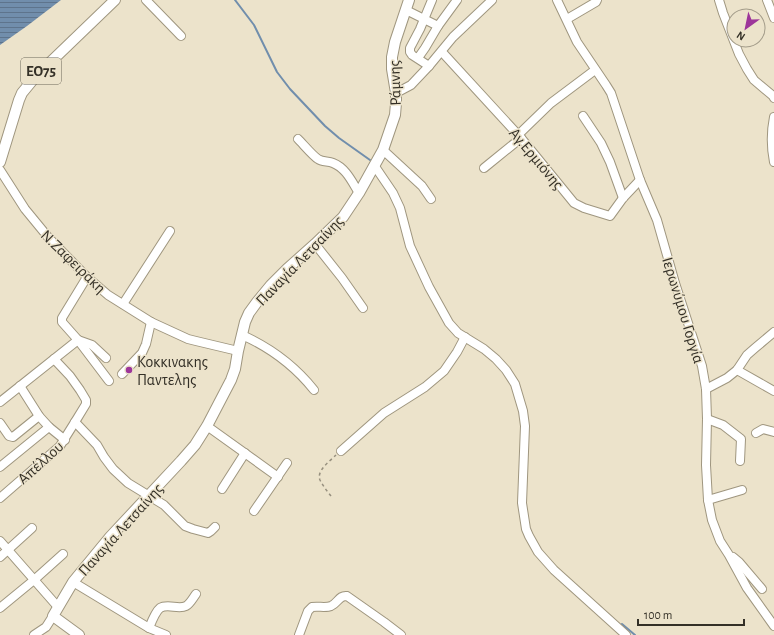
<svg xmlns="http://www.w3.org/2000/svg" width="774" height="635" font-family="'Alegreya Sans',sans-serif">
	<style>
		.water { fill: url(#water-rules) }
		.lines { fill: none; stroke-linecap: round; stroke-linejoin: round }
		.stream { stroke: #718eac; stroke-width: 2 }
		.minor-casing { stroke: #9f967f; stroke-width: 10 }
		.major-casing { stroke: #9f967f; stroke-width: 12 }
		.path { stroke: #968f7e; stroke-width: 1.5; stroke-dasharray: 3 3; stroke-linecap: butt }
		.minor { stroke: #fff; stroke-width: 8 }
		.major { stroke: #fff; stroke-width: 10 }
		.poi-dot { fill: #9d369a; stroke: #ece3cb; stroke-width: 1.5 }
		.labels { text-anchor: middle; stroke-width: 3; stroke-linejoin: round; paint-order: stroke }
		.shield { fill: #ece3cb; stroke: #6b6658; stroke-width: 1 }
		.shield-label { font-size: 15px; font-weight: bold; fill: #343027 }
		.street-label { font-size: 16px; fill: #343027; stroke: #ece3cb }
		.poi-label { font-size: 16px; fill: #343027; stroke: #ece3cb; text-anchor: start }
	</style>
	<defs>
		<pattern id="water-rules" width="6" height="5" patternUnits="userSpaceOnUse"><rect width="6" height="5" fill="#718eac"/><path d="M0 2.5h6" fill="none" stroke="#5e748c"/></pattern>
	</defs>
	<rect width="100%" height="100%" fill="#ece3cb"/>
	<!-- water -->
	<path class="water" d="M0,0H61L27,26L0,45Z"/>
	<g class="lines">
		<!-- stream -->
		<g class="stream">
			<path d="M235,0L254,25L277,72L290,89L325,126L339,138L370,160"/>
			<path d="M622,624L635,635"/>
		</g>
		<!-- minor casing -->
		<g class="minor-casing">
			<g id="minor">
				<path d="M146,0L181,36"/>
				<path d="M557,0L577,42L606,85L611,93L640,180L657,220L675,283L702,366L706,389L707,419L706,465L708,500L712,520L720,541L729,555L747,588L774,626"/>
				<path d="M719,0L723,13L739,54L747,69L754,80L773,96L774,98"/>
				<path d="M767,0L774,18"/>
				<path d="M406,10L438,26"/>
				<path d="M567,19L596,2L597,0"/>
				<path d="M442,52L521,138L574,203L584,208L610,216L623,198L640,180"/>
				<path d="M418,58L425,48L438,26L457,0"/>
				<path d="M429,66L412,55L410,52V48L420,29L432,0"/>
				<path d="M396,93L411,85L429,66L453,37L492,0"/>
				<path d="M583,116L601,143L610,162L623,198"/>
				<path d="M774,117C771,132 771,147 774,162"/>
				<path d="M518,135L551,103L595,70"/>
				<path d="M298,139C303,144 313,156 318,159C322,162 328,161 333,163C346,168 352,182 359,193"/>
				<path d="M383,150L422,186L431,199"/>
				<path d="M374,165L393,193L400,208L410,246L429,287L449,323L458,333L484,349L496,359L506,370L515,384L523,411L525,426L522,503L526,529L529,536L538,552L554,570L626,635"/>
				<path d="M484,168L521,138"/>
				<path d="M0,170L25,209L48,237L87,277L108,295L151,322L188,339L196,341L238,351"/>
				<path d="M315,244L342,278L363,308"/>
				<path d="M123,304L170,231"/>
				<path d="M242,335C271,348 294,365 314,390"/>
				<path d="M78,340L109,381"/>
				<path d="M78,340L92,345L106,358"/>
				<path d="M737,370L774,391"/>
				<path d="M122,374L142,353L146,344L151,322"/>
				<path d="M20,386L39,416L49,427L65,440"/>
				<path d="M706,389L727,378L737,370L747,355L755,348L774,332"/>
				<path d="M0,402L78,340L62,322V318L87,277"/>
				<path d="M707,419L723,425L741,439L740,461"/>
				<path d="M75,422L97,445L104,457L113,469L128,483L164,505L185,526L193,529L208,533L211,531L215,527"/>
				<path d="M0,423L9,436L13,437L39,416"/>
				<path d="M207,426L278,477"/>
				<path d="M756,433L763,429L774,432"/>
				<path d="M341,451L384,413L425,387L444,371L457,352L465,337"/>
				<path d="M0,467L49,427"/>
				<path d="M222,489L245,453"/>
				<path d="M0,498L60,446L75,422L86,404V400L80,390L70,376L54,359"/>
				<path d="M708,500L742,490"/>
				<path d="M254,511L287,463"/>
				<path d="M0,541L58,607"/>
				<path d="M0,557L32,528"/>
				<path d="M733,557L739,562L762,589"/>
				<path d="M73,582L149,628L166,635"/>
				<path d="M0,608L34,580L63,554"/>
				<path d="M149,628C151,623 156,611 160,608C168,603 178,610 186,606C190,604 193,598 196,594"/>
				<path d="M34,635L46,627L53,616"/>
				<path d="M299,635L308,611L312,607C318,606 326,608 331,606C338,603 339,595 347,596L384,622L401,635"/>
			</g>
		</g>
		<!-- major casing -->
		<g class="major-casing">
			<g id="major">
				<path d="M0,162L19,100L22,93L36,76L115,0"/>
				<path d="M79,635L53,616L73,582L110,537L181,461L195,445L207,426L231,380L235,369L238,351L245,322L249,313L257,302L271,285L287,269L315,244L343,217L359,193L383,150L395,115L396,103V93L392,69V57L395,42L409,0"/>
			</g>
		</g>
		<!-- path -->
		<path class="path" d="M331,496C327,491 323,486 320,480C316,471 330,461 336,455"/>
		<!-- minor -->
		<use href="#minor" class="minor"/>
		<!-- major -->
		<use href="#major" class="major"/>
	</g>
	<!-- markers -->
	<circle class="poi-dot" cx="129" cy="370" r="4"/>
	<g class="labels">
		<!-- shield labels -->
		<rect class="shield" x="21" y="58" width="40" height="26" rx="3"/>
		<g class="shield-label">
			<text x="41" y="76">ΕΟ75</text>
		</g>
		<!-- street labels -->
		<g class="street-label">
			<text transform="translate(394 83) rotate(-92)" y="6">Ράμνης</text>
			<text transform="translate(537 158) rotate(50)" y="6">Αγ.Ερμιόνης</text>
			<text transform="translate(299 260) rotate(-46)" y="6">Παναγία Λετσαίνης</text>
			<text transform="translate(74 261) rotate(44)" y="6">Ν.Ζαφειράκη</text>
			<text transform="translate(684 310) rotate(73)" y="6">Ιερωνύμου Γοργία</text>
			<text transform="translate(40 462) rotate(-42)" y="6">Απέλλου</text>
			<text transform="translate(120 529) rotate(-48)" y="6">Παναγία Λετσαίνης</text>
		</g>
		<!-- poi labels -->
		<g class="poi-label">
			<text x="137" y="367">Κοκκινακης<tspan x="137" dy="18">Παντελης</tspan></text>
		</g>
	</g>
	<!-- north arrow -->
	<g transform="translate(746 28) rotate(213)"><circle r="19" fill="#ece3cb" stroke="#a29b89"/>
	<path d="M0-3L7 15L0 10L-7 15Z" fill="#9d369a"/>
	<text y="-6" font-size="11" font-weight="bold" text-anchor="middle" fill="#343027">N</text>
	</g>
	<!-- scale -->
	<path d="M638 619v6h106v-6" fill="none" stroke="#343027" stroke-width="2"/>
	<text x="644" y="619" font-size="12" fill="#343027" stroke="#ece3cb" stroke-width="3" paint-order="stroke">100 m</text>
</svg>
